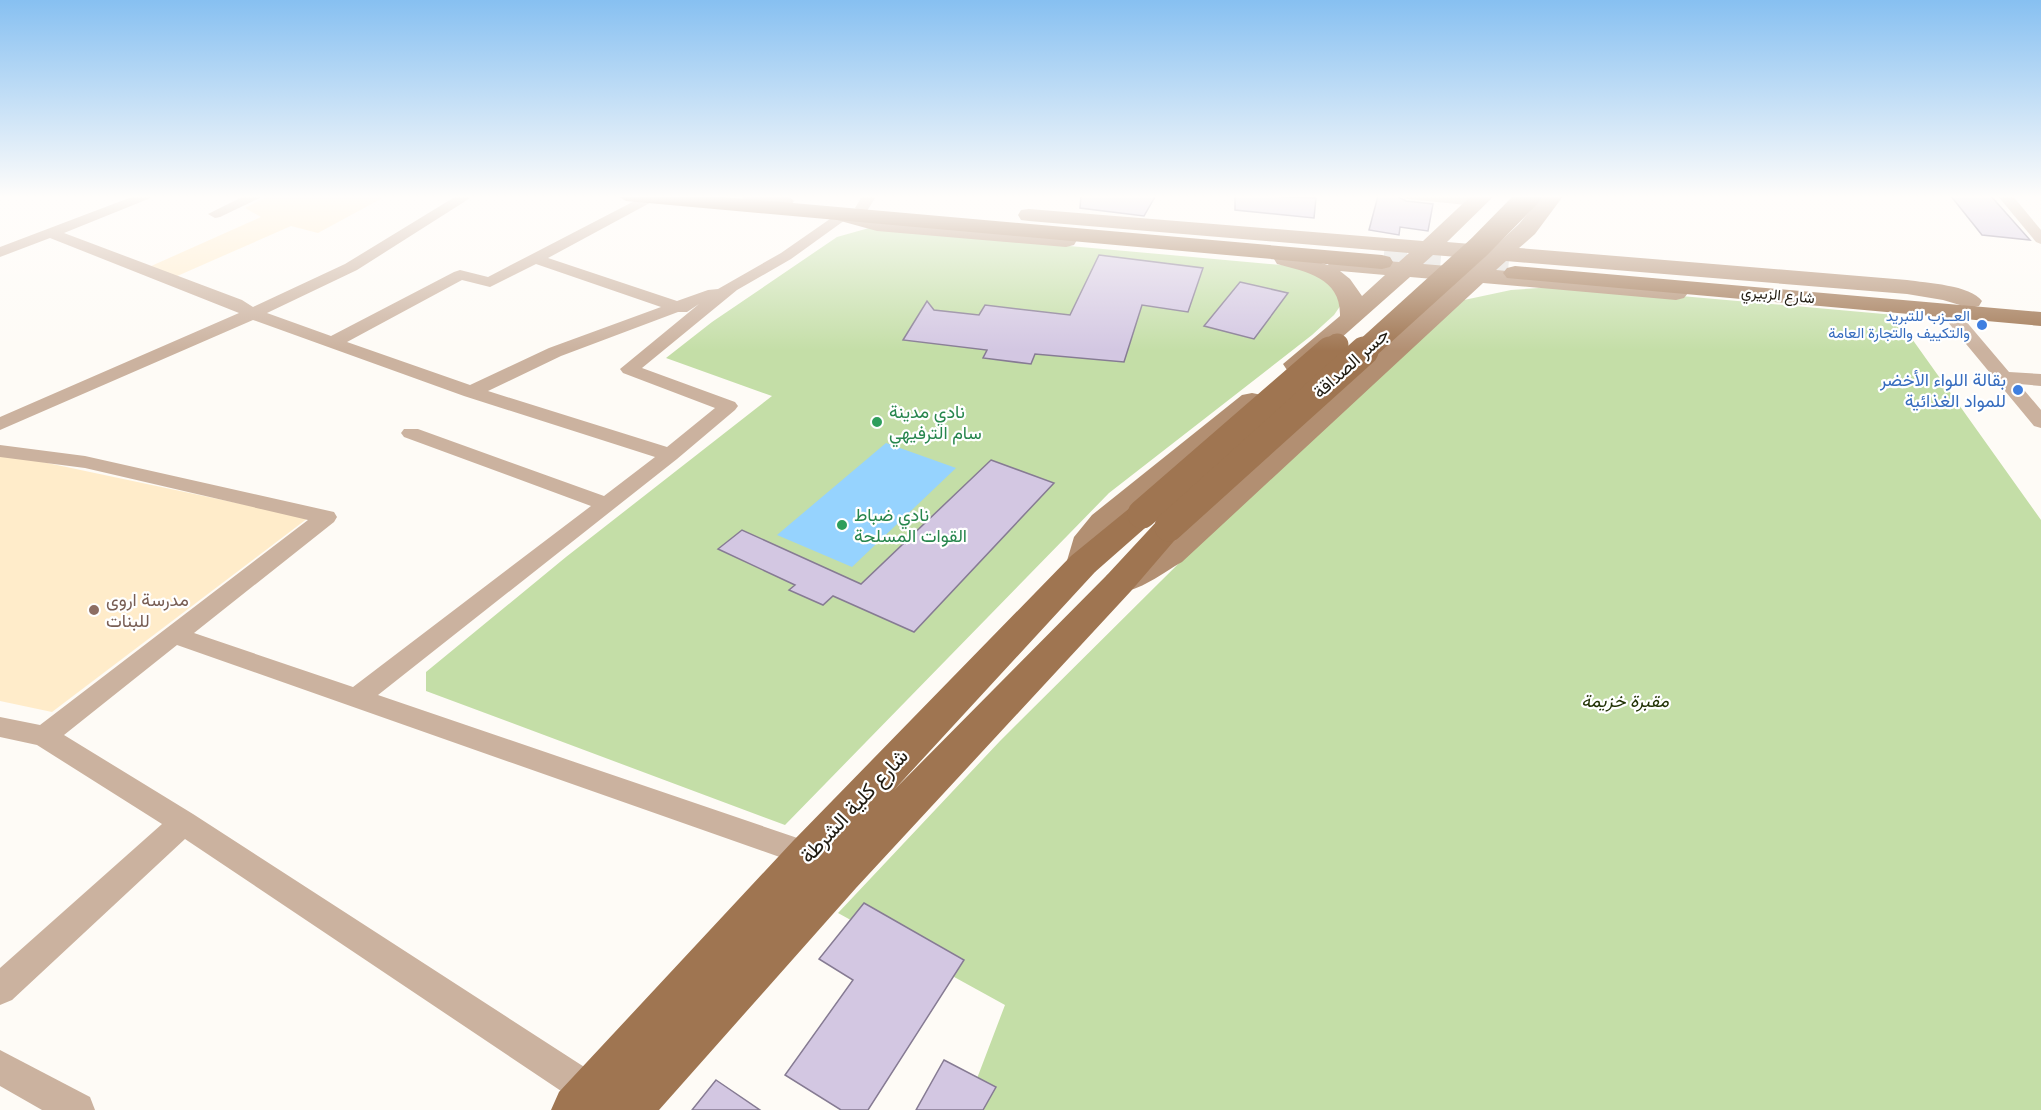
<svg xmlns="http://www.w3.org/2000/svg" width="2041" height="1110" font-family="'Roboto Serif',Vazirmatn,serif">
	<style>
		.built { fill: #ffecca }
		.green { fill: #c4dea7 }
		.water { fill: #96d3fe }
		.building { fill: #d3c7e2; stroke: #867b93; stroke-width: 1.5 }
		.lines { fill: none; stroke-linecap: round; stroke-linejoin: round }
		.primary-tunnel { stroke: #ddd9d4; stroke-width: 23; stroke-dasharray: 23 11; stroke-linecap: butt }
		.minor { fill: #cbb29f; fill-rule: evenodd }
		.secondary { fill: #b28f72; fill-rule: evenodd }
		.primary { fill: #9f7551; fill-rule: evenodd }
		.primary-bridge-far1 { stroke: #9f7551; stroke-width: 23 }
		.primary-bridge { stroke: #9f7551; stroke-width: 29 }
		.shop-dot { fill: #3f7fe0; stroke: #fff; stroke-width: 2 }
		.leisure-dot { fill: #2e9e5b; stroke: #fff; stroke-width: 2 }
		.education-dot { fill: #8d6e63; stroke: #fff; stroke-width: 2 }
		.labels { text-anchor: middle; stroke-width: 4.5; stroke-linejoin: round; paint-order: stroke }
		.far-street-label { font-size: 15px; fill: #201b11; stroke: #fff }
		.far-shop-label { font-size: 15px; fill: #366cbe; stroke: #fff; text-anchor: end }
		.street-label { font-size: 18px; fill: #201b11; stroke: #fff }
		.shop-label { font-size: 18px; fill: #366cbe; stroke: #fff; text-anchor: end }
		.leisure-label { font-size: 18px; fill: #27864d; stroke: #fff; text-anchor: start }
		.education-label { font-size: 18px; fill: #785e54; stroke: #fff; text-anchor: start }
		.park-label { font-size: 18px; font-style: italic; fill: #213205; stroke: #fff }
		.near-street-label { font-size: 21px; fill: #201b11; stroke: #fff }
	</style>
	<rect width="100%" height="100%" fill="#fefbf6"/>
	<!-- built -->
	<g class="built">
		<path d="M270,195H388L318,233L291,226L175,277L149,267L261,217L245,208Z"/>
		<path d="M0,453L308,518L52,712L0,701Z"/>
	</g>
	<!-- green -->
	<g class="green">
		<path d="M869,228L1304,267L1327,276L1345,299L1334,315L1312,335L1109,493L785,825L426,691V672L566,557L772,396L666,358L712,322L837,237Z"/>
		<path d="M1568,286L1895,315L2041,520V1110H965L1005,1005L838,913L1000,741L1310,433L1464,300L1511,290Z"/>
	</g>
	<!-- water -->
	<path class="water" d="M886,443L956,468L852,567L777,535Z"/>
	<!-- building -->
	<g class="building">
		<path d="M1081,195H1156L1144,216L1080,208Z"/>
		<path d="M1235,195L1316,198L1314,218L1235,210Z"/>
		<path d="M1950,195H1990L2030,240L1982,235Z"/>
		<path d="M1378,196H1397L1406,201L1433,204L1428,231L1400,227L1399,235L1369,230Z"/>
		<path d="M1099,255L1203,268L1188,312L1142,305L1124,362L1035,354L1031,364L983,358L987,350L903,340L927,301L934,310L979,315L985,305L1070,315Z"/>
		<path d="M1240,282L1288,293L1254,339L1204,326Z"/>
		<path d="M991,460L1054,483L914,632L833,596L823,605L789,590L795,585L718,549L742,530L861,584Z"/>
		<path d="M864,903L964,960L868,1110H841L785,1075L853,980L819,959Z"/>
		<path d="M944,1060L996,1087L983,1110H916Z"/>
		<path d="M716,1080L760,1110H692Z"/>
	</g>
	<g class="lines">
		<!-- primary-tunnel -->
		<path class="primary-tunnel" d="M1384,254L1516,265"/>
		<!-- minor -->
		<g class="minor">
			<path d="M137,195H158L64,233L242,300L253,307L345,264L458,195H475L357,270L267,313L331,336L454,272L460,270L488,277L646,195H657L659,198L548,258L677,301L708,290L718,289L781,253L840,212L845,211L852,215L791,259L737,290L642,368L735,402L738,406L735,410L677,459L378,695L818,845L823,854L818,863L808,867L177,645L64,735L193,814L606,1081L612,1093L606,1105L595,1110L582,1105L185,839L12,1000L0,1005V968L162,824L37,745L0,737V717L40,725L308,520L85,468L0,457V445L85,456L334,512L337,517L334,522L194,633L353,687L591,506L404,437L401,433L404,429H418L604,496L655,457L464,396L253,320L0,430V417L239,313L50,238L0,257V247ZM536,264L661,307L549,348L470,385L347,342L462,280L490,287ZM699,304L620,369L623,373L715,408L667,447L488,391L561,356L678,312H687Z"/>
			<path d="M246,195H266L220,217L215,218L208,214Z"/>
			<path d="M863,195H877L867,211L862,212L855,208Z"/>
			<path d="M1399,195C1417,195 1474,191 1485,202L1478,206L1406,199Z"/>
			<path d="M1997,195H2012L2041,230V244L2036,242Z"/>
			<path d="M1953,312L1959,313L2009,372L2041,374V386L2019,384L2041,410V428L2034,426L1947,321L1945,317L1947,313Z"/>
			<path d="M0,1050L90,1097L95,1110H42L0,1086Z"/>
		</g>
		<!-- secondary -->
		<g class="secondary">
			<path d="M740,195H787L794,201L791,205L784,207L743,199Z"/>
			<path d="M1472,195H1495L1447,242L1495,246L1519,224L1543,195H1564L1535,234L1519,248L1907,280C1926,283 1971,285 1982,301L1979,306L1970,308L1943,300L1907,294L1506,261L1496,270L1676,286L1684,288L1688,293L1684,298L1676,300L1483,283L1182,562C1160,574 1133,598 1107,591L1102,583L1107,575L1158,546L1457,281L1410,277L1305,370L1296,372L1287,370L1283,364L1340,316C1341,278 1307,272 1277,264L1274,259L1277,254L1285,252L1328,265L1331,259L1339,257L1399,262L1409,253L1029,221L1021,220L1018,215L1021,210L1029,209L1423,241ZM1433,255L1482,259L1472,268L1423,264ZM1340,271L1385,275L1362,296L1350,279Z"/>
			<path d="M845,209L878,218L1066,233L1074,235L1077,240L1074,245L1066,247L877,231L837,220L834,215L837,210Z"/>
			<path d="M1252,393L1262,395L1266,401L1262,407L1114,529C1103,542 1104,558 1095,572L1083,575L1071,572L1066,564L1074,537L1092,515L1242,395Z"/>
		</g>
		<!-- primary -->
		<g class="primary">
			<path d="M616,195H701L1382,255L1390,257L1393,262L1390,267L1382,269L626,201Z"/>
			<path d="M1515,266L2041,312V326L1507,278L1503,273L1507,268Z"/>
			<path d="M1142,504L1153,507L1158,514L1153,521L1095,572L894,790L1107,575L1158,520L1169,517L1180,520L1185,527L1180,534L1131,591L856,888L659,1110H551L559,1092L793,841L1071,556L1131,507Z"/>
		</g>
		<!-- primary-bridge-far1 -->
		<g class="primary-bridge-far1">
			<path d="M1328,353L1337,345"/>
			<path d="M1362,353L1479,247L1530,195"/>
		</g>
		<!-- primary-bridge -->
		<g class="primary-bridge">
			<path d="M1142,514L1330,351"/>
			<path d="M1169,527L1364,351"/>
		</g>
	</g>
	<!-- sky -->
	<linearGradient id="sky" x2="0" y2="1"><stop stop-color="#87c0f1"/><stop offset="0.56" stop-color="#fffdfb"/><stop offset="1" stop-color="#fffdfb" stop-opacity="0"/></linearGradient>
	<rect width="2041" height="351" fill="url(#sky)"/>
	<!-- markers -->
	<g class="shop-dot">
		<circle cx="1982" cy="325" r="6"/>
		<circle cx="2018" cy="390" r="6"/>
	</g>
	<g class="leisure-dot">
		<circle cx="877" cy="422" r="6"/>
		<circle cx="842" cy="525" r="6"/>
	</g>
	<circle class="education-dot" cx="94" cy="610" r="6"/>
	<g class="labels">
		<!-- far-street labels -->
		<g class="far-street-label">
			<text transform="translate(1778 295) rotate(5)" y="5">شارع الزبيري</text>
		</g>
		<!-- far-shop labels -->
		<g class="far-shop-label">
			<text x="1970" y="321">العــزب للتبريد<tspan x="1970" dy="17">والتكييف والتجارة العامة</tspan></text>
		</g>
		<!-- street labels -->
		<g class="street-label">
			<text transform="translate(1351 363) rotate(-42)" y="6">جسر الصداقة</text>
		</g>
		<!-- shop labels -->
		<g class="shop-label">
			<text x="2006" y="386">بقالة اللواء الأخضر<tspan x="2006" dy="21">للمواد الغذائية</tspan></text>
		</g>
		<!-- leisure labels -->
		<g class="leisure-label">
			<text x="889" y="418">نادي مدينة<tspan x="889" dy="21">سام الترفيهي</tspan></text>
			<text x="854" y="521">نادي ضباط<tspan x="854" dy="21">القوات المسلحة</tspan></text>
		</g>
		<!-- education labels -->
		<g class="education-label">
			<text x="106" y="606">مدرسة اروى<tspan x="106" dy="21">للبنات</tspan></text>
		</g>
		<!-- park labels -->
		<g class="park-label">
			<text x="1625" y="707">مقبرة خزيمة</text>
		</g>
		<!-- near-street labels -->
		<g class="near-street-label">
			<text transform="translate(854 806) rotate(-47)" y="7">شارع كلية الشرطة</text>
		</g>
	</g>
</svg>
